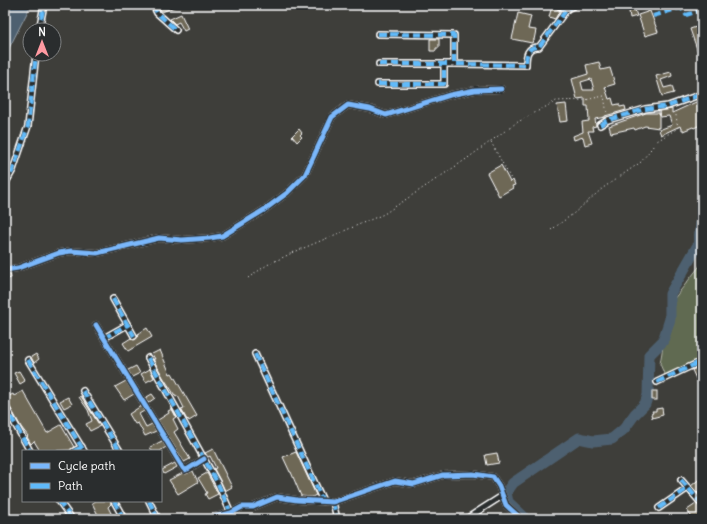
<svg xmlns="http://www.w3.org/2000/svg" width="707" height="524" font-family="Delius,sans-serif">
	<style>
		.green { fill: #616a51; stroke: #b0b4a8 }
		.water { fill: #4e6070; stroke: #95a0a9 }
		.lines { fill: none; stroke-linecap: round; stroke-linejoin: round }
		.river { stroke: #4e6070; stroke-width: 11 }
		.building { fill: #6e6757; stroke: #fff; fill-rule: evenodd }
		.street-casing { stroke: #fff; stroke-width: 8 }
		.path { stroke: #fff; stroke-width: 1; stroke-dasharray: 1 3; stroke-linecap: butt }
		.street { stroke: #2a2d2e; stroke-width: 5 }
		.quiet { stroke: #60bafa; stroke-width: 4; stroke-dasharray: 8 4; stroke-linecap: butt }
		.cycleway-casing { stroke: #2a2d2e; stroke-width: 8 }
		.cycleway { stroke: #7ab7fb; stroke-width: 5 }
	</style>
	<rect width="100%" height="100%" fill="#3e3e3a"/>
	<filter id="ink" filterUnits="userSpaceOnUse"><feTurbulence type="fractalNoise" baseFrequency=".025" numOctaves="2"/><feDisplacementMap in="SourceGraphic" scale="8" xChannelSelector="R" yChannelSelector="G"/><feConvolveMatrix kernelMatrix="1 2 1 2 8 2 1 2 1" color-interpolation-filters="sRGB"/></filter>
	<g filter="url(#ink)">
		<!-- green -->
		<path class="green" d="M702,263V360L666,378L660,364L670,304Z"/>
		<!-- water -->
		<path class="water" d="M5,5H31L5,56Z"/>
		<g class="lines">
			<!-- river -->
			<path class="river" d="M523,519V516L508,502L506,493L513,483L579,438L593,441L612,439L624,429L635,414L645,404L648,395L649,355L663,341L670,319V294L698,245L702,217"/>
		</g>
		<!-- building -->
		<g class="building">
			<path d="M157,5H179L162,12Z"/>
			<path d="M552,6L560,10L555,19L549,17Z"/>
			<path d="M635,10L637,16L630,18L629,11Z"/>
			<path d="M650,11L658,32L645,36L638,15Z"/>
			<path d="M518,13L531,16L528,29L536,30L534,40H533L532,43L512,39Z"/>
			<path d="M181,14L188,29L184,31L179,22L175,24L170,19Z"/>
			<path d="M702,25V50L698,52L690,29Z"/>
			<path d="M430,39H439V48H436V51H430Z"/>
			<path d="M599,62L601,70L610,68L615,84L605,87L609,99L612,98L614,105L619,104L620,107L625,106L626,110L605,116V117L595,119L596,126L592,127L593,131H588L592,143L585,145L583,137L574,140L573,136L583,132L582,122L589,121L588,106H585V98L577,99L572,79L588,74L586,65ZM591,79L594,90H583L581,82Z"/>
			<path d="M671,72L672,76L661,80L664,88L672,86L674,93L662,96L656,76Z"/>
			<path d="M696,102L702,115V124L694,128L693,127L683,131V129H681L680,126L661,135L659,130L672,125L669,116L660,117L659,111L672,109V113Z"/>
			<path d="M566,104L568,121L560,122L557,105Z"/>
			<path d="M646,113H659V128L645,126L635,130L634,128L611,133L609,126Z"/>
			<path d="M299,129L302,133L300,135L302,137L297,142L292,136Z"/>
			<path d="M501,165L510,182L513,180L515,185L512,186L513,188L499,196L487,173Z"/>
			<path d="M10,273L11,278L5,280V274Z"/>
			<path d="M147,328L152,337L128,351L123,343L131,338L134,340L136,339L138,334Z"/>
			<path d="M160,350L170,374L172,373L197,416L189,421L188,419L187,420L181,409L184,408L178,396L176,397L163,377L153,359H155L152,354Z"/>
			<path d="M36,354L39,359L34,363L31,357Z"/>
			<path d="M136,366L140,373L132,377L128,370Z"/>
			<path d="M702,366V392L692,370Z"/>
			<path d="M150,369L154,378L146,382L141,374Z"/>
			<path d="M19,371L25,381L20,384L14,373Z"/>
			<path d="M126,381L134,394L124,400L115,387Z"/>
			<path d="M23,391L47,433L61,425L74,447L70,450L40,451L34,441L31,444L27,437L28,436L21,427L5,398L13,394L14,396Z"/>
			<rect x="652" y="391" width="5" height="9"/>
			<path d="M152,394L155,398L148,403L145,398Z"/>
			<path d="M81,396L100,426L90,431L86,424L92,421L88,410L79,397Z"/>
			<path d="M68,397L72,404L64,408L60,401Z"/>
			<path d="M141,406L144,411L139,414L146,427L152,424L156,431L145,436L138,423L135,424L129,414Z"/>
			<path d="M662,408L663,415L652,418L651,414L653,413L652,411H656V409Z"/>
			<path d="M172,409L176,417L173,419L178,429L174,432L190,459L184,462L158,420L169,413L168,411Z"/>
			<path d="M162,441L166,447L160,451H152L150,447Z"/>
			<path d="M213,449L232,487L225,491L214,469L216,468L210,456L208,457L205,453Z"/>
			<path d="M296,452L316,495L312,497L301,496L291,472H290L283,457Z"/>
			<path d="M497,453L499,463L487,465L485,455Z"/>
			<path d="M175,463L177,467L164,474L162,470Z"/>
			<path d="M193,471L198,482L178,494L169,480L183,473L186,474Z"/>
			<path d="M207,473L218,494L208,499L205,494L207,493L198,478Z"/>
			<path d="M702,477V490L698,493L691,486Z"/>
			<path d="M96,501H110L111,504L108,507L114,519H100L92,503Z"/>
			<path d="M696,504L702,508V519H693L687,510Z"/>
		</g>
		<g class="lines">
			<!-- street casing -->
			<g class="street-casing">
				<g id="street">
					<path d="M153,5L157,13L176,30"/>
					<path d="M557,5L567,9"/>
					<path d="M39,30L44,5"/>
					<path d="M378,34L454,35V64L526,65C526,56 527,46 539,47L567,9L575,5"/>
					<path d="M379,64H454"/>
					<path d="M378,84H444V64"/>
					<path d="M600,125L608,120L645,109L668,106L702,94"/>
					<path d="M5,184L13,170L28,126L36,54"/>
					<path d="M5,270L18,268L59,253L71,251L97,253L159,238L182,240L210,238L222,236L264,210L287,193L305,175L332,117L348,105L370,109L386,115L450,95L475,90L501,89"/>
					<path d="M113,299L134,336"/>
					<path d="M96,325L183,468L185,470L188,469L204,459"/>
					<path d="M104,338L127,325"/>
					<path d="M255,354L323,501"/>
					<path d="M148,358L218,484L231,513"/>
					<path d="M28,360L84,451"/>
					<path d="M657,382L702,361"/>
					<path d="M83,391L120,451"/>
					<path d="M5,406L30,451"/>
					<path d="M74,451L82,447"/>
					<path d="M681,480L702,504"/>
					<path d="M59,501L72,519"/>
					<path d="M114,501L124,519"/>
					<path d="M149,501L158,519"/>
					<path d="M333,502L337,519"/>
					<path d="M659,508L688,488"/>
					<path d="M207,519L231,513L242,507H253L277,497L297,500L333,502L395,481L414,484L443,475L473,474L493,477L499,486L506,505L518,516V519"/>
					<path d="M466,519L502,496"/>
				</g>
			</g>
			<!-- path -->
			<g class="path">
				<path d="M491,142L511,179"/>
				<path d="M551,230L573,214L603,188L641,162L657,141L678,128L675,109"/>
				<path d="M248,278L267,265L292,253L384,214L465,160L516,123L551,104L556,101L585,100L604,96L607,114"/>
			</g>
			<!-- street -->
			<use href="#street" class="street"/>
			<!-- quiet -->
			<g class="quiet">
				<path d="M153,5L157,13L176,30"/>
				<path d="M557,5L567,9"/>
				<path d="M653,16L680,8L683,10L686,15L702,10"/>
				<path d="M39,30L44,5"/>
				<path d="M378,34L454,35V64L526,65C526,56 527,46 539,47L567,9L575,5"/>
				<path d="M379,64H448"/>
				<path d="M378,84H444V64"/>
				<path d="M600,125L608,120L645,109L668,106L702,94"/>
				<path d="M5,184L13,170L28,126L36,54"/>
				<path d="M113,299L134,336"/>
				<path d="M104,338L127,325"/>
				<path d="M255,354L323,501"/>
				<path d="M148,358L218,484L231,513"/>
				<path d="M28,360L84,451"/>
				<path d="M657,382L702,361"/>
				<path d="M83,391L120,451"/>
				<path d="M5,406L30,451"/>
				<path d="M74,451L82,447"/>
				<path d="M681,480L702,504"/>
				<path d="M59,501L72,519"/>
				<path d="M114,501L124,519"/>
				<path d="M149,501L158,519"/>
				<path d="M333,502L337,519"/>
				<path d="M659,508L688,488"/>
			</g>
			<!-- cycleway casing -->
			<g class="cycleway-casing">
				<g id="cycleway">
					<path d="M5,270L18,268L59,253L71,251L97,253L159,238L182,240L210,238L222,236L264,210L287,193L305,175L332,117L348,105L370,109L386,115L450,95L475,90L501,89"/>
					<path d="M96,325L183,468L185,470L188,469L204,459"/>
					<path d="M207,519L231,513L242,507H253L277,497L297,500L333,502L395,481L414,484L443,475L473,474L493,477L499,486L506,505L518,516V519"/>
				</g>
			</g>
			<!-- cycleway -->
			<use href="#cycleway" class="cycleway"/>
		</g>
	</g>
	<!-- margin -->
	<rect width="707" height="524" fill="none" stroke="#2a2d2e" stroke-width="20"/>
	<rect x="10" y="10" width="687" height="504" fill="none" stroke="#fff" stroke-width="1.5" filter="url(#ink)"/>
	<!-- legend -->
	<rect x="22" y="450" width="140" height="52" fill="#2a2d2e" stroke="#7f8182"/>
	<rect x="30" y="463" width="20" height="6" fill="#7ab7fb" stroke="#7f8182"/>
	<text x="58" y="470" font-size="12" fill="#ffffff">Cycle path</text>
	<rect x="30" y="483" width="20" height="6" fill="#60bafa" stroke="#7f8182"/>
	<text x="58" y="490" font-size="12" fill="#ffffff">Path</text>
	<!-- north arrow -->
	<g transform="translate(42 42)"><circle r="19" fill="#2a2d2e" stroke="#7f8182"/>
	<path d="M0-3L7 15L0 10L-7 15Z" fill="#ff9aa2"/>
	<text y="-6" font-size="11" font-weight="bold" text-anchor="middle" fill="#ffffff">N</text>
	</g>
</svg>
